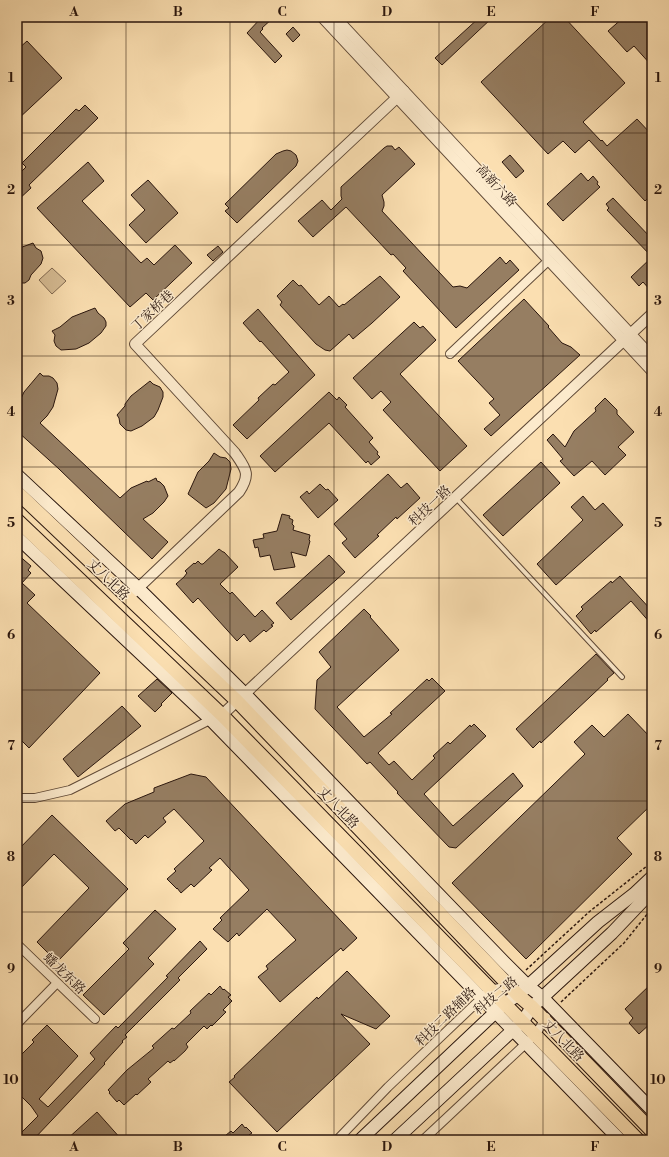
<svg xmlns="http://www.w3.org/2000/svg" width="669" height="1157" font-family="'Libre Bodoni','Noto Serif SC',serif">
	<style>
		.green { fill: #d7bd95; stroke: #806951 }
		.building { fill: #967e62; stroke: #29150d }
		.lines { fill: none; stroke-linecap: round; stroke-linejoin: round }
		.service-casing { stroke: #5e4836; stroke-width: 6 }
		.minor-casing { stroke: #5e4836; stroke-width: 10 }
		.tertiary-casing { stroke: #5e4836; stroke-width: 12 }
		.secondary-casing { stroke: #29150d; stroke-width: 14 }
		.primary-casing { stroke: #29150d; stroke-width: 15 }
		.path { stroke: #29150d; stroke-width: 1.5; stroke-dasharray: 3 2; stroke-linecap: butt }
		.service { stroke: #fceacc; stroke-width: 4 }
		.minor { stroke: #fceacc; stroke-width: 8 }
		.tertiary { stroke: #fceacc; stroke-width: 10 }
		.secondary { stroke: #fceacc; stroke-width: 12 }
		.primary { stroke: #fbdfb1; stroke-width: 13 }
		.grid { fill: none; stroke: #29150d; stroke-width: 1; stroke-opacity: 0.55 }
		.labels { text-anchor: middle; stroke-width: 3; stroke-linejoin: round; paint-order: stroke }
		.street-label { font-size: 13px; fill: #29150d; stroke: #fceacc }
		.neatline { fill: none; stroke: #29150d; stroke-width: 1.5 }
		.grid-label { font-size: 13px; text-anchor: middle; font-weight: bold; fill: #29150d }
	</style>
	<rect width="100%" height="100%" fill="#fbdfb1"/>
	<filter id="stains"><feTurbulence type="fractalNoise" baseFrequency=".005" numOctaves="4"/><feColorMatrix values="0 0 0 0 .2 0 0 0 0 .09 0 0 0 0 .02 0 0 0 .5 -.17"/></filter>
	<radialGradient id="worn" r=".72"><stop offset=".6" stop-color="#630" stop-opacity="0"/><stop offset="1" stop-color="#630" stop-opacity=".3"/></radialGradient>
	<!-- green -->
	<path class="green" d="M52,268L66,281L52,294L39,280Z"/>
	<!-- building -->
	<g class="building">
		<path d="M262,17H274L262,28L263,29L260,32L282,56L275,63L247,33Z"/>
		<path d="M480,17H493L442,65L435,58Z"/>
		<path d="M551,17H564L625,83L583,122L601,141L602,140L607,146L637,119L652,135V194L645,201L589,140L575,153L563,141L548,154L481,82Z"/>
		<path d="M624,17H644L652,26V66L634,46L627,52L608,31Z"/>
		<path d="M293,27L300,35L293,42L286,34Z"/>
		<path d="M27,41L62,78L17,120V50Z"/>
		<path d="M85,105L98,118L29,185L31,188L17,201V176L26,167L22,163L76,109L79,111Z"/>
		<path d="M387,146H392L395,150L399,147L415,164L382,195L384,202V206L382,211L453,287L460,286L467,288L500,257L506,264L510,260L519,270L456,328L403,271L406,268L393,254L391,255L346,207L313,237L298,221L322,200L331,210L342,199L341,196V187L384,148Z"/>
		<path d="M287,150L291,151L296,155L298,161L296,166L237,223L225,211L229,208L225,204L276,154L283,151Z"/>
		<path d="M510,155L524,171L516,178L502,162Z"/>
		<path d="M88,162L104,181L82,201L141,263L147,258L154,265L175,245L192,263L153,300L146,293L130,307L37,208Z"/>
		<path d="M581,173L588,181L593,176L598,182L597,184L600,187L563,221L547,204Z"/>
		<path d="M148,180L178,213L146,243L129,225L145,210L131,195Z"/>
		<path d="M613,198L652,239V292L643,282L639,286L631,277L652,257L607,210L609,208L606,204Z"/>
		<path d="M33,243L36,248L41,251L43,258L41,264L31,275L29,280L25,283H22L17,279V249Z"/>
		<path d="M218,246L223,252L213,261L207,255Z"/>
		<path d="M380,276L400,297L372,323L353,339L349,334L330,351L325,350L316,344L280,305L282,302L277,296L293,280L299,286L301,285L319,305L329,296L339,307L343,304L344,305Z"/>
		<path d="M524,299L549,326L548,327L562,343L571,347L580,355L491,436L484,429L500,415L489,403L494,399L458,361Z"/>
		<path d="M95,308L98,313L104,318L106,322V326L101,333L89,343L76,349L61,350L56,346L54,341L55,335L52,331L60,327L72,317Z"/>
		<path d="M258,309L315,375L247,439L233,425L259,400L258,398L273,384L275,385L289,372L261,341L260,342L243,323Z"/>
		<path d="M414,322L420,328L423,326L436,340L400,374L467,446L440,471L383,410L391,402L381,391L372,399L353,378Z"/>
		<path d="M40,373L43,376H49L53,378L57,383L58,389L53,407L47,416L40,423L120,498L131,488L147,481L148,482L156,478L157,481L160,482L164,486L168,496L164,502L153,513L143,519L168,542L152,559L59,469L17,431V407L24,392Z"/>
		<path d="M150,381L153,384L160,387L163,392V397L158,410L154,417L142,426L131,431L126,430L120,424L119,418L117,415L125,406V404L131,396Z"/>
		<path d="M329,392L337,400L339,397L347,405L345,407L373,438L369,442L378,452L377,454L380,457L371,465L368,461L366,463L329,423L275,472L260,456Z"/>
		<path d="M605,398L617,410V414L634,432L618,447L626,455L605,475L592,461L574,476L560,461L563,459L547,440L553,434L565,447L574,431L596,411L595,408Z"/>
		<path d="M214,453L220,457L226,458L230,462L231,469L226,489L214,503L206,508L188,494L198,472L209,461Z"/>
		<path d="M541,462L560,483L503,536L483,515Z"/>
		<path d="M388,474L401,488L407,483L420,498L397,519L396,517L377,535L379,536L355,558L342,543L347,539L334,524Z"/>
		<path d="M320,484L326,490L328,489L338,500L318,518L300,497L307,491L309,494Z"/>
		<path d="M583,496L595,510L603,503L623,525L556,585L537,564L583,520L571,507Z"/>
		<path d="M282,514L290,516L289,518L293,520L292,524L294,526L293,530L310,535L309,540L310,541L306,556L291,552L295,567L274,570L270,555L260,557L258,547L255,548L253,540L264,538L263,534L277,531Z"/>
		<path d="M219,549L223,552H224L238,567L220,584L230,594L232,592L255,617L262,610L274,623L271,625L273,626L266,632L264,630L250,642L244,634L237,641L198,598L193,603L176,584L184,577L187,573L185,571L194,563L195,564L198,561L201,564H203Z"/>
		<path d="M17,554L31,566L28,570L31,573L22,583L35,595L27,603L100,673L29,748L17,736Z"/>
		<path d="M329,555L345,572L291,620L276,603Z"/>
		<path d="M620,576L652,611V625L631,601L596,632L595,630L591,634L576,616L583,609L581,607L611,581L612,583Z"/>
		<path d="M364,609L371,616L370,617L399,650L337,707L364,737L392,714L390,713L427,679L429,681L432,678L445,691L378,753L389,765L394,761L412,780L435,758L433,756L448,742L450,744L470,725L471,727L474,724L486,736L424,794L453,826L513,773L523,786L456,848L449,847L397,793L398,792L370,762L367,764L315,709L317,680L331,667L319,652Z"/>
		<path d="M596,654L614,673L607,679L608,680L541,743L540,741L533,748L516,729Z"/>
		<path d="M157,679L172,693L161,704L162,705L155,712L138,696Z"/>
		<path d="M122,706L141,726L78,777L63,759Z"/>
		<path d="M628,714L652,739V804L617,838L632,854L526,959L452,883L585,754L574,742L592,725L604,737Z"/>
		<path d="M191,774L206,777L357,938L343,951L341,948L280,1002L258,977L268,969L266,966L296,940L267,909L239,936L237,933L228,942L213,929L222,920L220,918L249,890L220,858L209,868L212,870L194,887L191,884L181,893L177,888V889L167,879L176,871L174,869L204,841L174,809L163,818L166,822L148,838L145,835L136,844L132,839L131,840L119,828L115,831L106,821L125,804L154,792V788Z"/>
		<path d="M52,815L128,889L57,962L37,942L89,888L54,854L17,892V851Z"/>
		<path d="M155,910L176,929L148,958L154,964L104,1015L83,995L129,949L123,943Z"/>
		<path d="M200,941L207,949L178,978L180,980L125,1035L127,1037L122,1041L123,1042L104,1063L105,1064L33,1140H17V1137L38,1116L31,1106L17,1092V1059L34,1042L32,1040L47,1025L78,1056L39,1099L48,1107L95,1059L90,1053L116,1026L118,1028L168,977L166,976Z"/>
		<path d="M347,971L390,1016L376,1029L341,1014L370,1044L277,1132L229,1082L235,1077L234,1076L317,997L318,999Z"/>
		<path d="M652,983V1022L639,1034L629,1023L633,1018L625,1009Z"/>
		<path d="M220,986L223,990L224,989L231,995L228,997L232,1001L223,1010L226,1012L212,1026L211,1025L207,1029L204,1026L186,1044L188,1047L185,1051L174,1061V1060L170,1063L168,1061L148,1079L151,1082L137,1095L136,1094L124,1105L119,1100L117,1102L109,1093L110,1092L108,1090L127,1070L154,1048L152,1046L172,1028L174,1029L191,1013L190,1011L209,993L211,995Z"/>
		<path d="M97,1112L122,1140H66Z"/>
		<path d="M242,1124L245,1128L246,1127L252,1133L249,1135L254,1140H220L231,1131L233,1133Z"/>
	</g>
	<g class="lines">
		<!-- service casing -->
		<g class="service-casing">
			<path id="service" d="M456,498L622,677"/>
		</g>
		<!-- minor casing -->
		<g class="minor-casing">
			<g id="minor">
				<path d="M450,354L549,260"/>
				<path d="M17,798H35L70,790L214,718"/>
				<path d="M17,944L95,1019"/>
				<path d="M17,1024L57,983"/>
				<path d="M337,1140L388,1087L490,990L509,986L519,977"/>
				<path d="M423,1140L536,1034L546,1017"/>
			</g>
		</g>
		<!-- tertiary casing -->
		<g class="tertiary-casing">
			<g id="tertiary">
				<path d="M322,17L652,371"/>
				<path d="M335,17L652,357"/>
				<path d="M133,593L239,492C251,474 246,469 235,453L135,344L404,91"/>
				<path d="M222,715L652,314"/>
			</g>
		</g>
		<!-- secondary casing -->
		<g class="secondary-casing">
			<g id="secondary">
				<path d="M17,475L138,588L245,694L504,962L528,986L542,997L652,1110"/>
				<path d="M17,537L211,720L620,1140"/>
				<path d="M360,1140L504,1004L518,995L598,922L634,894L652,877"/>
				<path d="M395,1140L513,1030L523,1021L532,1007L612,933L652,891"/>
			</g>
		</g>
		<!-- primary casing -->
		<g class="primary-casing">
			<g id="primary">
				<path d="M17,492L237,701L518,995L532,1007L652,1131"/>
				<path d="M17,520L222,715L638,1140"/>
			</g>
		</g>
		<!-- path -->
		<g class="path">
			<path d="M526,970L589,912L652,862"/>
			<path d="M561,1002L624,943L652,908"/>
		</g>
		<!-- service -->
		<use href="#service" class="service"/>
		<!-- minor -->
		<use href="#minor" class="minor"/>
		<!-- tertiary -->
		<use href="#tertiary" class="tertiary"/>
		<!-- secondary -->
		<use href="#secondary" class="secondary"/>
		<!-- primary -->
		<use href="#primary" class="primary"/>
	</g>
	<!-- grid -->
	<path class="grid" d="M126,17V1140M230,17V1140M334,17V1140M439,17V1140M543,17V1140M17,133H652M17,245H652M17,356H652M17,467H652M17,578H652M17,690H652M17,801H652M17,912H652M17,1024H652"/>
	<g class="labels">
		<!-- street labels -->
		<g class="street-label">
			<text transform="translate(497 185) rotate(47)" y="5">高新六路</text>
			<text transform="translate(152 310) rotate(-43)" y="5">丁家桥巷</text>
			<text transform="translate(429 505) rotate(-43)" y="5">科技一路</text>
			<text transform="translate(109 579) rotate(44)" y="5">丈八北路</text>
			<text transform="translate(339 807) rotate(46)" y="5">丈八北路</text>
			<text transform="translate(65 973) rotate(44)" y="5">蟠龙东路</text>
			<text transform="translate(495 995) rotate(-39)" y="5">科技二路</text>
			<text transform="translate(445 1016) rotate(-44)" y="5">科技二路辅路</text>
			<text transform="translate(564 1040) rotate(46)" y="5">丈八北路</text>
		</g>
	</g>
	<!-- margin -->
	<rect width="669" height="1157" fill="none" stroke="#fbdfb1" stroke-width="44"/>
	<rect x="22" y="22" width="625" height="1113" class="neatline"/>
	<g class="grid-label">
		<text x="74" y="16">A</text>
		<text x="178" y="16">B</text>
		<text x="282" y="16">C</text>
		<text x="387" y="16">D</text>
		<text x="491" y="16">E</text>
		<text x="595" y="16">F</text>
		<text x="11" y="82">1</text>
		<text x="658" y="82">1</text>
		<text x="11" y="194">2</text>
		<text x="658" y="194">2</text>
		<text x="11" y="305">3</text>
		<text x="658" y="305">3</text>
		<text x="11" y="416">4</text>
		<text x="658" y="416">4</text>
		<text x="11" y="527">5</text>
		<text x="658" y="527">5</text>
		<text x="11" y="639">6</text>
		<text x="658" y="639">6</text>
		<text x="11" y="750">7</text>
		<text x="658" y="750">7</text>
		<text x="11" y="861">8</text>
		<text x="658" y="861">8</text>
		<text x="11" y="973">9</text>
		<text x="658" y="973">9</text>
		<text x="11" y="1084">10</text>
		<text x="658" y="1084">10</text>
		<text x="74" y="1151">A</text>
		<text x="178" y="1151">B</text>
		<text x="282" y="1151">C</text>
		<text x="387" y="1151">D</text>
		<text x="491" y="1151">E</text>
		<text x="595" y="1151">F</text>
	</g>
	<rect width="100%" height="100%" filter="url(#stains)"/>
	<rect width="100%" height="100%" fill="url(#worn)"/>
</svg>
